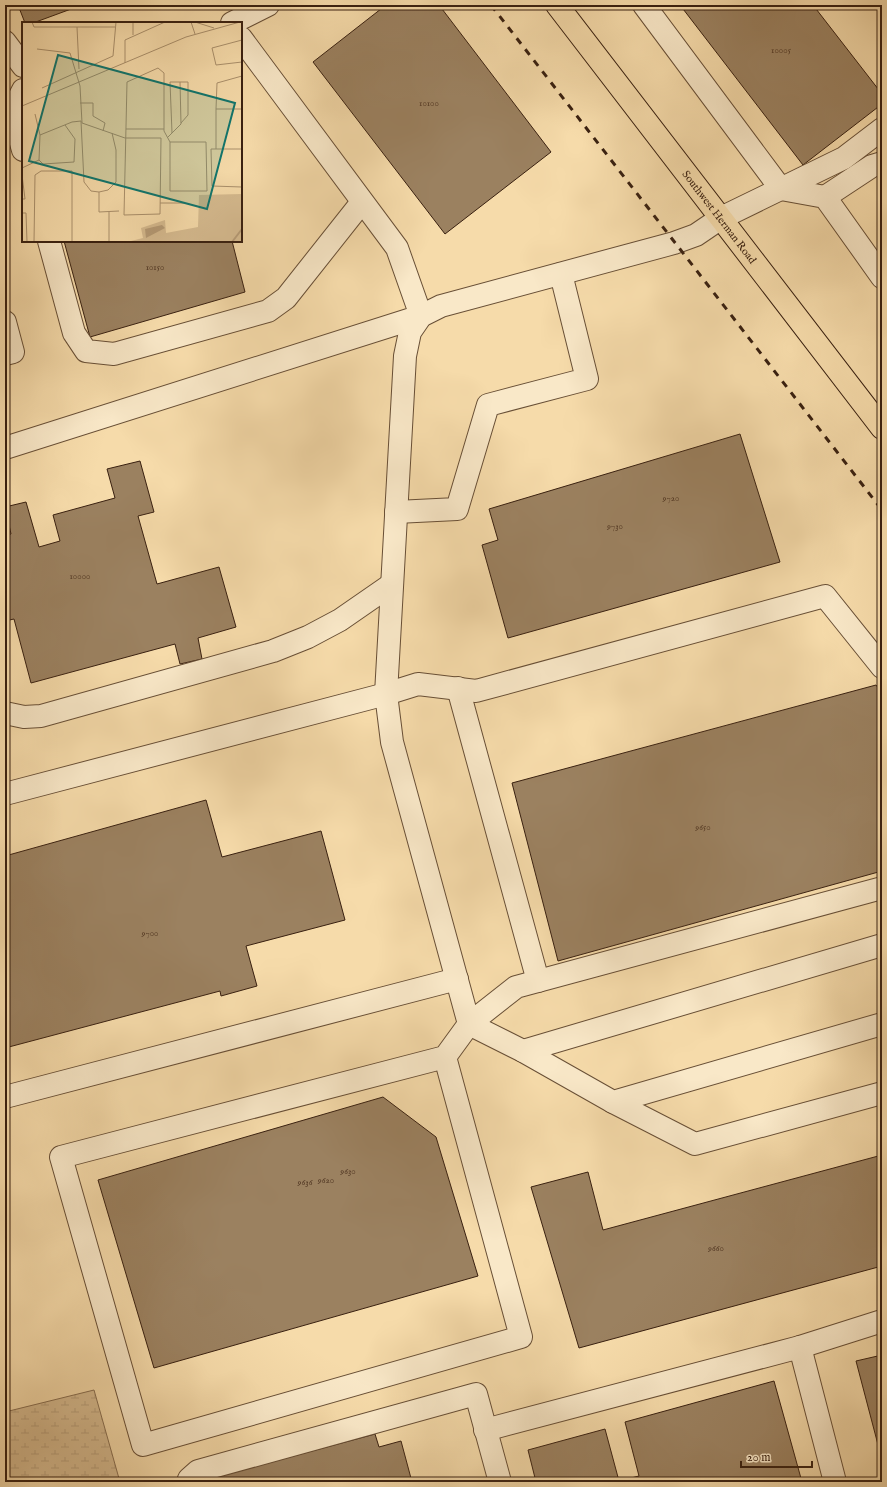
<svg xmlns="http://www.w3.org/2000/svg" width="887" height="1487" font-family="'IM FELL English',serif">
	<style>
		.wetland { fill: url(#wetland-marsh); stroke: #886e50 }
		.building { fill: #9b8160; stroke: #392010 }
		.lines { fill: none; stroke-linecap: round; stroke-linejoin: round }
		.minor-casing { stroke: #684f36; stroke-width: 24 }
		.major-casing { stroke: #392010; stroke-width: 24 }
		.minor { stroke: #f9e8c8; stroke-width: 22 }
		.major { stroke: #f6dbaa; stroke-width: 22 }
		.rail { stroke: #392010; stroke-width: 3; stroke-dasharray: 7 7; stroke-linecap: butt }
		.labels { text-anchor: middle; stroke-width: 3; stroke-linejoin: round; paint-order: stroke }
		.number-label { font-size: 9px; fill: #523824 }
		.street-label { font-size: 11px; fill: #392010; stroke: #f9e8c8 }
		.inset-river { fill: none; stroke: #b69b76; stroke-width: 2 }
		.inset-road { fill: none; stroke: #aa906c; stroke-width: 1 }
		.view { fill: #0f766e; fill-opacity: 0.15; stroke: #0f766e; stroke-width: 2 }
		.inset-edge { fill: none; stroke: #392010; stroke-width: 2 }
	</style>
	<defs>
		<pattern id="wetland-marsh" width="20" height="14" patternUnits="userSpaceOnUse"><rect width="20" height="14" fill="#d6bb90"/><path d="M1 5h8M5 5V1M11 12h8M15 12V8" fill="none" stroke="#b8a07b"/></pattern>
	</defs>
	<rect width="100%" height="100%" fill="#f6dbaa"/>
	<filter id="stains"><feTurbulence type="fractalNoise" baseFrequency=".005" numOctaves="4"/><feColorMatrix values="0 0 0 0 .2 0 0 0 0 .09 0 0 0 0 .02 0 0 0 .5 -.17"/></filter>
	<radialGradient id="worn" r=".72"><stop offset=".6" stop-color="#630" stop-opacity="0"/><stop offset="1" stop-color="#630" stop-opacity=".3"/></radialGradient>
	<!-- wetland -->
	<path class="wetland" d="M94,1390L120,1482H5V1412Z"/>
	<!-- building -->
	<g class="building">
		<path d="M18,5H82L33,23H25Z"/>
		<path d="M386,5H439L551,152L445,234L313,62Z"/>
		<path d="M680,5H813L882,94V104L803,165Z"/>
		<path d="M64,241H232L245,292L90,337Z"/>
		<path d="M740,434L780,562L508,638L482,545L498,540L489,509Z"/>
		<path d="M140,461L154,512L138,516L157,584L219,567L236,627L198,638L202,659L180,664L175,644L31,683L14,619L5,621V535L11,534L5,507L26,502L39,547L60,541L53,515L115,498L107,469Z"/>
		<path d="M876,685L882,693V871L558,961L512,783Z"/>
		<path d="M206,800L222,857L321,831L345,920L246,946L257,986L221,996L220,991L5,1048V856Z"/>
		<path d="M383,1097L436,1137L478,1276L154,1368L98,1180Z"/>
		<path d="M882,1155V1266L579,1348L531,1187L588,1172L603,1230Z"/>
		<path d="M882,1355V1460L856,1361Z"/>
		<path d="M774,1381L802,1482H536L528,1450L605,1429L619,1481L639,1476L625,1422Z"/>
		<path d="M375,1434L379,1447L401,1441L412,1482H216L215,1477Z"/>
	</g>
	<g class="lines">
		<!-- minor casing -->
		<g class="minor-casing">
			<g id="minor">
				<path d="M644,5L781,189L825,197L882,277"/>
				<path d="M232,23L268,5"/>
				<path d="M5,42L23,66"/>
				<path d="M23,90L12,111L23,150"/>
				<path d="M882,129L844,158L721,218L696,235L674,243L441,306L421,316L410,332L405,356L386,694L392,742L469,1024L523,1051L613,1102L882,1024"/>
				<path d="M825,197L872,166L882,163"/>
				<path d="M49,241L74,333L86,351L114,354L268,311L286,298L362,202"/>
				<path d="M5,322L13,352L5,354"/>
				<path d="M5,448L421,316L397,248L241,38"/>
				<path d="M396,512L457,509L488,405L587,379L561,274"/>
				<path d="M458,688L538,981"/>
				<path d="M5,713L24,717L41,716L273,651L308,637L340,620L392,584"/>
				<path d="M5,794L386,694L418,684L476,691L825,596L882,667"/>
				<path d="M523,1051L882,945"/>
				<path d="M445,1057L521,1337L143,1445L61,1157L445,1057L469,1024L516,987L882,888"/>
				<path d="M5,1097L457,979"/>
				<path d="M613,1102L695,1144L882,1093"/>
				<path d="M800,1347L882,1321"/>
				<path d="M485,1430L800,1347L835,1482"/>
				<path d="M188,1482L189,1479L198,1471L476,1394L500,1482"/>
			</g>
		</g>
		<!-- major casing -->
		<g class="major-casing">
			<g id="major">
				<path id="s1" d="M557,5L882,428"/>
			</g>
		</g>
		<!-- minor -->
		<use href="#minor" class="minor"/>
		<!-- major -->
		<use href="#major" class="major"/>
		<!-- rail -->
		<path class="rail" d="M491,5L882,510"/>
	</g>
	<g class="labels">
		<!-- number labels -->
		<g class="number-label">
			<text x="781" y="53">10005</text>
			<text x="429" y="106">10100</text>
			<text x="155" y="270">10150</text>
			<text x="671" y="501">9720</text>
			<text x="615" y="529">9730</text>
			<text x="80" y="579">10000</text>
			<text x="703" y="830">9650</text>
			<text x="150" y="936">9700</text>
			<text x="348" y="1174">9630</text>
			<text x="326" y="1183">9620</text>
			<text x="305" y="1185">9636</text>
			<text x="716" y="1251">9660</text>
		</g>
		<!-- street labels -->
		<g class="street-label">
			<text dy="4" stroke="none"><textPath href="#s1" startOffset="267">Southwest Herman Road</textPath></text>
		</g>
	</g>
	<!-- overview -->
	<g transform="translate(22 22)">
		<rect width="220" height="220" fill="#f6dbaa"/>
		<path d="M220,172V220H105L121,216L119,206L143,198L144,211L176,205L177,173Z" fill="#d6bb90"/>
		<path d="M140,203L143,206L124,216L123,207Z" fill="#b69b76"/>
		<path class="inset-river" d="M210,220L220,207"/>
		<path class="inset-road" d="M10,0L12,5H93M169,0L173,12M173,0L192,6M55,5L57,47M111,13V0M220,18L190,26L194,43L220,40M15,27L48,31L58,64L60,101L103,116H139M103,41V18L143,0M158,60H166V93L159,101M20,66L91,34L94,0M58,81H71V94L83,101L81,109M0,84L164,15L218,0M194,87L195,61L220,54M13,92L18,113M104,107H142M139,116L138,192L102,193L105,60L136,46L142,51V109L148,120V169H185L184,120H148M145,116L159,102L158,60H148L150,111M194,127V87H220M220,127H189L190,164L220,165M17,138L21,142L52,140L53,117L43,103M0,146L17,138L18,113L50,100L59,99L62,160L69,169L77,170V190L97,189M0,153L3,177H0M77,170L86,168L94,160V128L90,111M138,181H163M0,191H4L5,220M12,220L13,153L19,149H50V220M87,220V190"/>
		<path class="view" d="M36,33L213,81L185,187L7,139Z"/>
		<rect width="220" height="220" class="inset-edge"/>
	</g>
	<!-- margin -->
	<rect width="887" height="1487" fill="none" stroke="#f6dbaa" stroke-width="20"/>
	<rect x="6" y="6" width="875" height="1475" fill="none" stroke="#392010" stroke-width="2"/>
	<rect x="10" y="10" width="867" height="1467" fill="none" stroke="#392010"/>
	<!-- scale -->
	<path d="M741 1461v6h71v-6" fill="none" stroke="#392010" stroke-width="2"/>
	<text x="747" y="1461" font-size="12" fill="#392010" stroke="#f9e8c8" stroke-width="3" paint-order="stroke">20 m</text>
	<rect width="100%" height="100%" filter="url(#stains)"/>
	<rect width="100%" height="100%" fill="url(#worn)"/>
</svg>
